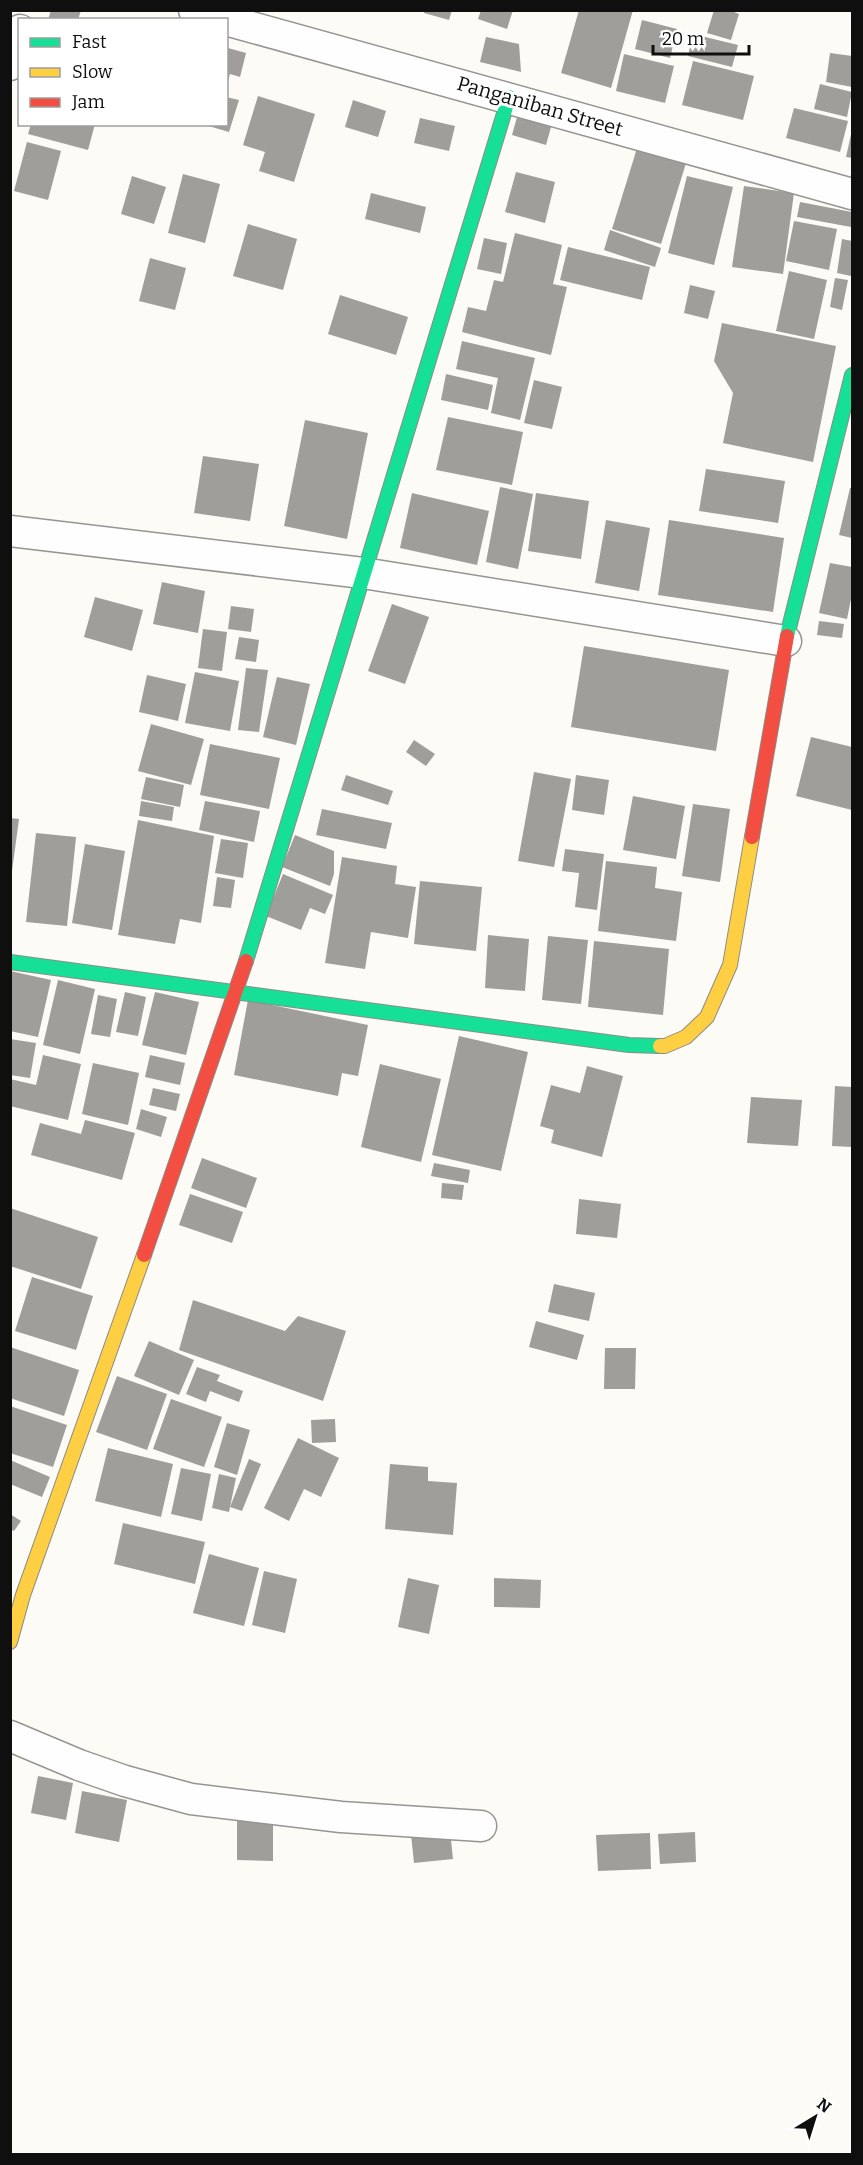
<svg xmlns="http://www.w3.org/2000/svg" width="863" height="2165" font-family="Bitter,serif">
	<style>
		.building { fill: #a09e9a }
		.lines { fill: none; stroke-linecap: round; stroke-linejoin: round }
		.street-casing { stroke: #969593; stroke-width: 33 }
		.fast-casing { stroke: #8c8c89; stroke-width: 16 }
		.slow-casing { stroke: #8c8c89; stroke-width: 16 }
		.jam-casing { stroke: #8c8c89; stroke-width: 16 }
		.street { stroke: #fffefe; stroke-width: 30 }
		.fast { stroke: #16e098; stroke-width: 14 }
		.slow { stroke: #ffcf43; stroke-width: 14 }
		.jam { stroke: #f24e42; stroke-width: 14 }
		.labels { text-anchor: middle; stroke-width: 6; stroke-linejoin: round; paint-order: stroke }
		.street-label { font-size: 20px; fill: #0f0f0f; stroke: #fff }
	</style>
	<rect width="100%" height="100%" fill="#fcfbf5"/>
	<!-- building -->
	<g class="building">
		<path d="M51,10H81L78,20H48Z"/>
		<path d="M424,10H452L449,20L424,13Z"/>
		<path d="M481,10H513L507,29L478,19Z"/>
		<path d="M579,10H633L611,88L561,73Z"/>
		<path d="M714,10H729L739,14L731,40L707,33Z"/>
		<path d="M642,20L677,29L670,58L635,49Z"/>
		<path d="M693,34L738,45L732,67L688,56Z"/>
		<path d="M486,37L519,44L521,72L480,62Z"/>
		<path d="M228,48L246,53L240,77L230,74L227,84Z"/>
		<path d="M830,53L852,56V87L826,82Z"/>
		<path d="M624,54L674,66L665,103L616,91Z"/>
		<path d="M693,61L754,76L743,120L682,105Z"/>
		<path d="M820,84L852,92L847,117L814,109Z"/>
		<path d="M258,96L315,114L294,182L259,171L265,152L243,145Z"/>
		<path d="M226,97L239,100L229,132L205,125L226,124Z"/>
		<path d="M353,100L386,111L378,137L345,127Z"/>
		<path d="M794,108L848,121L840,152L786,138Z"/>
		<path d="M519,110L553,120L546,145L512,135Z"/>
		<path d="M420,118L455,126L449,151L414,143Z"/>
		<path d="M31,124H95L88,150L28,134Z"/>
		<path d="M852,130V158L846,157Z"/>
		<path d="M27,142L61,151L48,200L14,191Z"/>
		<path d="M638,145L687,160L661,244L612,229Z"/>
		<path d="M516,172L555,182L545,223L505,212Z"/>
		<path d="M183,174L220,184L205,243L168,233Z"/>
		<path d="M132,176L166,187L154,224L121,214Z"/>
		<path d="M687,176L733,187L714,265L668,253Z"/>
		<path d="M744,186L794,193L783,274L732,267Z"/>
		<path d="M371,193L426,207L420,233L365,219Z"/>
		<path d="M800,202L852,212L851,227L797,217Z"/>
		<path d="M794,221L837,229L829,270L786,261Z"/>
		<path d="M248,224L297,239L283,290L233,276Z"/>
		<path d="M610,230L661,248L655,267L604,250Z"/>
		<path d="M515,233L562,245L553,284L567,287L551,355L462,332L468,307L486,311L494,280L503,282Z"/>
		<path d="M484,238L507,243L501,274L477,269Z"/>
		<path d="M842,239L852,241L851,276L837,273Z"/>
		<path d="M568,247L650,267L642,300L560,280Z"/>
		<path d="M150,258L186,268L175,310L139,301Z"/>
		<path d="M789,271L827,280L814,339L776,331Z"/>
		<path d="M835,278L848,280L842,310L830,307Z"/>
		<path d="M690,285L715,291L708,319L684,313Z"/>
		<path d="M340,295L408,317L396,355L328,334Z"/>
		<path d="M722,323L836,346L813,462L723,443L733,393L714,361Z"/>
		<path d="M462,341L535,358L520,420L491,413L498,378L456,369Z"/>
		<path d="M446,374L493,385L488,410L441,400Z"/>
		<path d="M534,380L562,387L552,429L524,423Z"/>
		<path d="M448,417L523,432L512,485L436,470Z"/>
		<path d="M305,420L368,433L347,539L284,526Z"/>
		<path d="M203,456L259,464L250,521L194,513Z"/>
		<path d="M706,469L785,481L778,523L699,511Z"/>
		<path d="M500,487L533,494L518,569L486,562Z"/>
		<path d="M850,488H852V538L839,535Z"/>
		<path d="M412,493L489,511L477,565L400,548Z"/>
		<path d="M536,493L589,501L581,559L528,551Z"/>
		<path d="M606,520L650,528L639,591L595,583Z"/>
		<path d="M669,520L784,538L773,612L658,595Z"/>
		<path d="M830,563L852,567V594L847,619L819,613Z"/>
		<path d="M162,582L205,591L198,633L153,624Z"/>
		<path d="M95,597L143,610L132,651L84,637Z"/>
		<path d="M392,604L429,617L405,684L368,671Z"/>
		<path d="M231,606L254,609L251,632L228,629Z"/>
		<path d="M819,621L844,624L842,638L817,635Z"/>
		<path d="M203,629L227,632L222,671L198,668Z"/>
		<path d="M239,637L259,640L256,662L235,659Z"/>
		<path d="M584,646L729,670L716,751L571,727Z"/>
		<path d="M246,668L268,670L259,732L238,730Z"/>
		<path d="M195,672L239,681L230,731L185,723Z"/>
		<path d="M147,675L186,684L178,721L139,712Z"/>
		<path d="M277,677L310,684L296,745L263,737Z"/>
		<path d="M151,724L204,739L191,785L138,771Z"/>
		<path d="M811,737L852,747V810L796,796Z"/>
		<path d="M414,740L435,754L426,766L406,752Z"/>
		<path d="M210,744L280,758L269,809L200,795Z"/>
		<path d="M534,772L571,779L554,867L518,861Z"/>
		<path d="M346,775L393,791L388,805L341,790Z"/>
		<path d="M576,775L609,780L604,815L572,810Z"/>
		<path d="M146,777L184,785L180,807L141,799Z"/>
		<path d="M633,796L685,806L676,859L623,850Z"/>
		<path d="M141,801L174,807L172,821L139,816Z"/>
		<path d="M205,801L260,811L254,842L199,830Z"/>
		<path d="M693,804L730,809L720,882L682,876Z"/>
		<path d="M322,809L392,823L386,849L316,835Z"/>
		<path d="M10,818L19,819L12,871H10Z"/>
		<path d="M138,820L214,836L201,923L180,919L175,944L118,935Z"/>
		<path d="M36,833L76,837L67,926L26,922Z"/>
		<path d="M295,835L334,851V874L330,886L282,867Z"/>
		<path d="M221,839L248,843L243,878L215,873Z"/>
		<path d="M85,844L125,851L112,930L72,923Z"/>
		<path d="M565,849L604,854L597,910L575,907L579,873L562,871Z"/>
		<path d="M342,857L397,866L395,884L416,887L408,938L371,932L365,969L325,963Z"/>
		<path d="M606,861L657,867L655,888L682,892L676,941L598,931Z"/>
		<path d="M283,874L333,895L325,914L310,908L301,930L266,916Z"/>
		<path d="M217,877L235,880L231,908L213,906Z"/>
		<path d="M420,881L482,887L476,951L414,944Z"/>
		<path d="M488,935L529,939L525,991L485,988Z"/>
		<path d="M548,936L588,940L581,1004L542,1000Z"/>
		<path d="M594,941L669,949L663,1015L588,1007Z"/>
		<path d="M10,971L51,980L38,1037L10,1031Z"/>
		<path d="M58,980L95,989L80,1054L43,1045Z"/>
		<path d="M125,992L146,997L138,1036L116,1032Z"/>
		<path d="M155,992L199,1002L186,1055L142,1045Z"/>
		<path d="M98,995L117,999L110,1037L91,1034Z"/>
		<path d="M248,1000L368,1025L358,1076L342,1073L338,1096L234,1075Z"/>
		<path d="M459,1036L528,1052L501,1171L432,1155Z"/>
		<path d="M10,1039L36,1043L30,1078L10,1075Z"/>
		<path d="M43,1055L81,1064L68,1120L10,1106V1079L36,1085Z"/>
		<path d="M150,1055L185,1063L180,1085L145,1077Z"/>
		<path d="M93,1063L139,1073L128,1125L82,1114Z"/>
		<path d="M380,1064L441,1079L421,1162L361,1147Z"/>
		<path d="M587,1066L623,1076L602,1157L551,1143L554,1130L540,1126L551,1085L580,1093Z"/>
		<path d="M835,1086L852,1087V1147L832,1146Z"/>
		<path d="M153,1088L180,1094L176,1111L149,1105Z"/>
		<path d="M751,1097L802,1100L798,1146L747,1143Z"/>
		<path d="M141,1109L167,1117L161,1137L136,1129Z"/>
		<path d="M85,1120L135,1133L122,1180L31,1155L40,1123L81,1134Z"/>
		<path d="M202,1158L257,1178L246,1208L191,1188Z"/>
		<path d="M434,1163L470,1170L468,1183L431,1176Z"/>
		<path d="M442,1183L464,1185L462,1200L441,1198Z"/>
		<path d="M190,1194L243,1212L232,1243L179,1225Z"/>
		<path d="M579,1199L621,1204L617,1238L576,1234Z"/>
		<path d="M10,1208L98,1237L81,1289L10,1266Z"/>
		<path d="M32,1277L93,1296L76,1350L15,1331Z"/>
		<path d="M554,1284L595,1293L589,1321L548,1312Z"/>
		<path d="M193,1300L285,1331L298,1316L346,1331L323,1401L179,1350Z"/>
		<path d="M536,1321L584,1335L577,1360L529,1347Z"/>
		<path d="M149,1341L194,1360L179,1395L134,1376Z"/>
		<path d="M10,1347L79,1370L64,1416L10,1398Z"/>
		<path d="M605,1348H636L635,1389H604Z"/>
		<path d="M197,1367L220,1375L217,1381L243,1391L239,1402L210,1391L206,1402L186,1394Z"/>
		<path d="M117,1376L167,1394L147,1450L96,1432Z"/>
		<path d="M171,1399L222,1417L204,1467L153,1449Z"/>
		<path d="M10,1406L67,1425L53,1467L10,1453Z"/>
		<path d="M335,1419L336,1442L312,1443L311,1420Z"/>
		<path d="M227,1423L250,1430L237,1475L214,1467Z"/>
		<path d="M298,1438L339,1458L321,1497L304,1489L289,1521L264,1508Z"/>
		<path d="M108,1448L173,1464L161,1517L95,1501Z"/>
		<path d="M249,1459L261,1464L242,1511L230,1507Z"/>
		<path d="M10,1460L50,1477L42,1497L10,1484Z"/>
		<path d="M390,1464L428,1467V1481L457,1483L453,1535L385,1529Z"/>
		<path d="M181,1468L211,1474L202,1521L171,1514Z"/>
		<path d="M219,1474L236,1478L229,1512L212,1508Z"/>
		<path d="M10,1514L21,1521L14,1531L10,1529Z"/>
		<path d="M123,1523L205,1542L195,1584L114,1564Z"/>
		<path d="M209,1554L259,1568L244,1626L193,1613Z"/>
		<path d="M264,1571L297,1579L285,1633L252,1625Z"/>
		<path d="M408,1578L439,1585L429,1634L398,1627Z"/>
		<path d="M494,1578L541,1580L540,1608L494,1607Z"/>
		<path d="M38,1776L73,1783L66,1820L31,1813Z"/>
		<path d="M82,1791L127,1800L119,1842L75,1833Z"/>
		<path d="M237,1820H273V1861L237,1860Z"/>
		<path d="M450,1830L453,1859L414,1863L411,1834Z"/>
		<path d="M695,1832L696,1862L660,1864L658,1834Z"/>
		<path d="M650,1833L651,1869L598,1871L596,1835Z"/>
	</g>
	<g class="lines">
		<!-- street casing -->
		<g class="street-casing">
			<g id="street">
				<path d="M194,10L226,20"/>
				<path d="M226,20L852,194"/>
				<path d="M10,65L20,30"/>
				<path d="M10,531L363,573L786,641"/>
				<path d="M10,1736L79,1765L125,1781L191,1799L341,1817L481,1826"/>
			</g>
		</g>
		<!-- fast casing -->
		<g class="fast-casing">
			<g id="fast">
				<path d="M787,636L852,375"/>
				<path d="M246,961L509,97"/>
				<path d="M10,962L629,1045L660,1046"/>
			</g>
		</g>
		<!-- slow casing -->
		<g class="slow-casing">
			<g id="slow">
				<path d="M660,1046H665L686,1037L707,1017L730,965L752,837"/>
				<path d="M10,1642L23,1595L144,1255"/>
			</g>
		</g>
		<!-- jam casing -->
		<g class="jam-casing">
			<g id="jam">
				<path d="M752,837L787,636"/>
				<path d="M144,1255L246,961"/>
			</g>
		</g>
		<!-- street -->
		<use href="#street" class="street"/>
		<!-- fast -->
		<use href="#fast" class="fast"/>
		<!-- slow -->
		<use href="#slow" class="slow"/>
		<!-- jam -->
		<use href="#jam" class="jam"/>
	</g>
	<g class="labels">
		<!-- street labels -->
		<g class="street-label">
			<text transform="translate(540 106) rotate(16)" y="7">Panganiban Street</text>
		</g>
	</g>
	<!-- border -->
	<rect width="863" height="2165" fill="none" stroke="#0f0f0f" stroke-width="24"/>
	<!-- legend -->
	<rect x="18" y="18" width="210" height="108" fill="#ffffff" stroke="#9f9f9f" stroke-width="1.5"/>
	<rect x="30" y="38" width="30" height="9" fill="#16e098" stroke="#9f9f9f" stroke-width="1.5"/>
	<text x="72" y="48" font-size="18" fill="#0f0f0f">Fast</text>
	<rect x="30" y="68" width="30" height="9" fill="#ffcf43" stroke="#9f9f9f" stroke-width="1.5"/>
	<text x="72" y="78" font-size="18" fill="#0f0f0f">Slow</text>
	<rect x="30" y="98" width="30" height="9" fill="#f24e42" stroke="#9f9f9f" stroke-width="1.5"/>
	<text x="72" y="108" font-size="18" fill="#0f0f0f">Jam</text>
	<!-- north arrow -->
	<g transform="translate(815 2117) rotate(38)" stroke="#ffffff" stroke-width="4.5" paint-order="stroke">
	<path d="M0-4.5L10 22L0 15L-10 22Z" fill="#0f0f0f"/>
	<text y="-9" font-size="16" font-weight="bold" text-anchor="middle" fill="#0f0f0f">N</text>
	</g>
	<!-- scale -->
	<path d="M653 45v9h96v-9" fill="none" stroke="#0f0f0f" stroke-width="3"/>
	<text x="662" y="45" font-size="18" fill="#0f0f0f" stroke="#ffffff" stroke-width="4.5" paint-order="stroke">20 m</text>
</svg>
